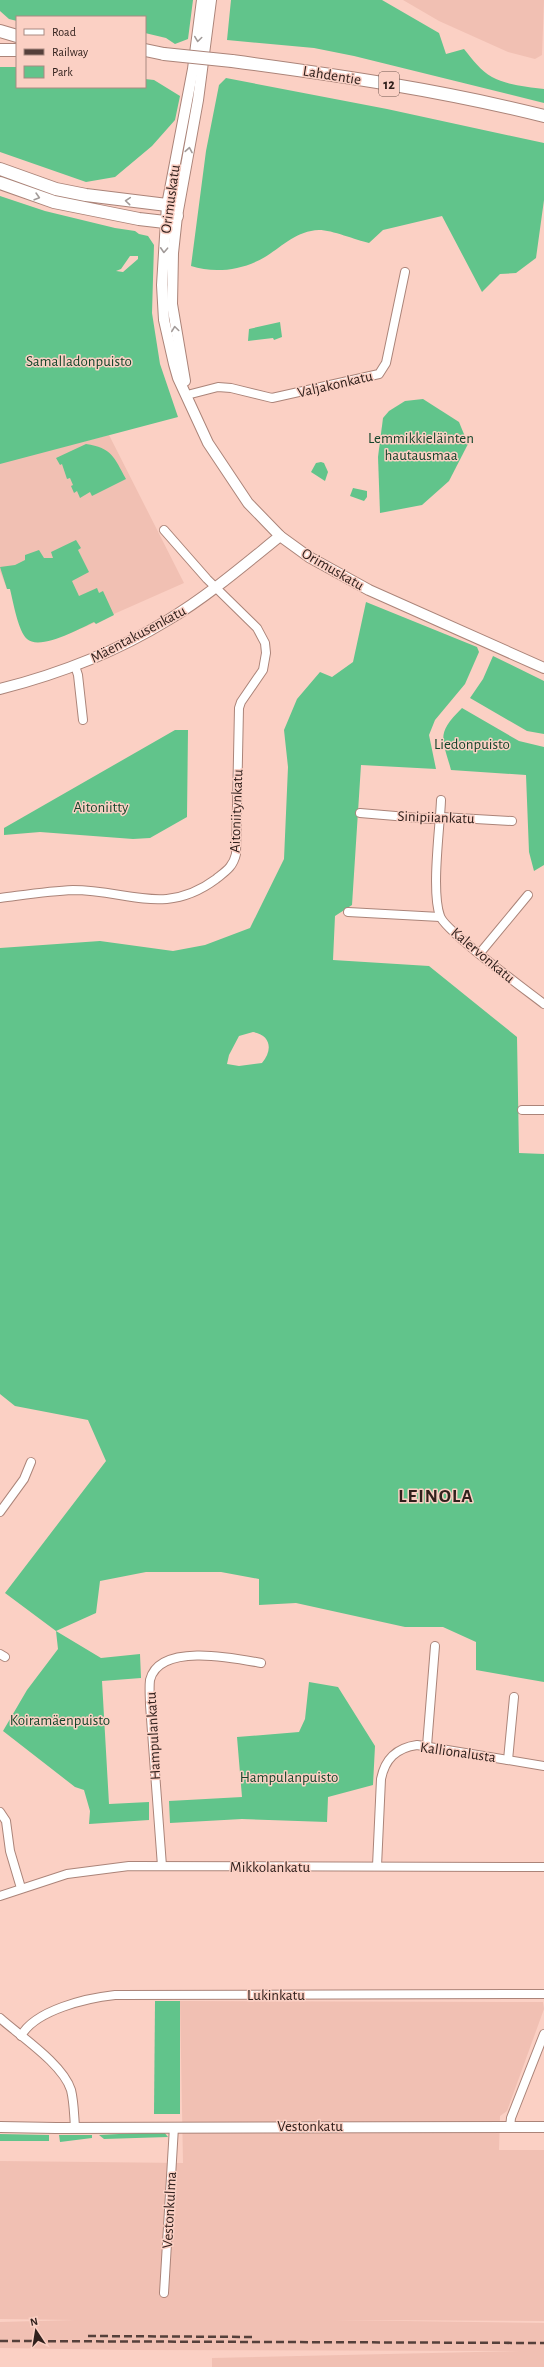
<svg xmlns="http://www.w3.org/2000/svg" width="544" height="2367" font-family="'Alegreya Sans',sans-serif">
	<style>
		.built { fill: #f1c0b3 }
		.green { fill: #61c48b; fill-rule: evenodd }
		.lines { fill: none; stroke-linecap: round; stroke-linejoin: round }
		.minor-casing { stroke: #ab8479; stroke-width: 10 }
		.major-casing { stroke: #ab8479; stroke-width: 12 }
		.highway-casing { stroke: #ab8479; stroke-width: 14 }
		.minor { stroke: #fff; stroke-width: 8 }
		.major { stroke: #fff; stroke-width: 10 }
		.highway { stroke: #fff; stroke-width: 12 }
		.rail { stroke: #55403b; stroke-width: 2.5; stroke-dasharray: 8 4; stroke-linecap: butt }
		.highway-bridge-casing { stroke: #ab8479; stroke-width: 14; stroke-linecap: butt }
		.highway-bridge { stroke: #fff; stroke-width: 12 }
		.oneway { stroke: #a29b99 }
		.labels { text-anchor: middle; stroke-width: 3; stroke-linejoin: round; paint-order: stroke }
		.shield { fill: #fbd0c4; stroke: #6e564f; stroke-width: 1 }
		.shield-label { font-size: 14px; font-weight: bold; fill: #31211d }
		.street-label { font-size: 15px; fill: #31211d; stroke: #fbd0c4 }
		.park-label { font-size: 15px; fill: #15452b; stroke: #fbd0c4 }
		.district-label { font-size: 19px; font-weight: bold; letter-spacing: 1px; fill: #31211d; stroke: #fbd0c4 }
	</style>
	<rect width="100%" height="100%" fill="#fbd0c4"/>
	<!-- built -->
	<g class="built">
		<path d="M403,0H544L542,55L535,59L508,52L439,21Z"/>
		<path d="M109,435L184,583L71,633L39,642L31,641L23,633L10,589H7L0,571V463Z"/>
		<path d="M180,2001L543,2002L544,2009L507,2111L500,2116L499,2150H544V2321L332,2320L544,2323V2367H212V2358L521,2351L127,2350L0,2348V2322L75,2320L0,2319V2161L183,2163Z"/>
	</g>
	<!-- green -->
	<g class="green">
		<path d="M0,0H193L188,39L175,44L166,38L145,33V17H17V21L9,19L0,11Z"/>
		<path d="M231,0H382L439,33L446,54L464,49C472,59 481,71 492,77C506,85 528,87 544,89V103L354,56L314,48L227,40Z"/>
		<path d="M0,67H17V87H145V79L154,80L180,96L175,120L152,146L115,177L86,182L0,152Z"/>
		<path d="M226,78L387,109L544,143V200L536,258L516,273L500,274L482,292L442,216L383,230L369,243C356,240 332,230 319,230C296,231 283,246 265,257C243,270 215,274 191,266L206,151L219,85Z"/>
		<path d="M0,196L45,211L115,228L135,231L139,234L148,236L154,245L152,313L160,364L178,417L0,464ZM130,256H138V259L123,272L116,271L121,269Z"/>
		<path d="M280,322L282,337L274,340L273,338L248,341L249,329Z"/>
		<path d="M423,399L459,422L468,444L449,481L422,505L380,513L378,457L383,418L389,411L405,401Z"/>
		<path d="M86,444C112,448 114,457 126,479L92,496L90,492L80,498L77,491L74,493L71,486L73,485L70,478L67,479L62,464L60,465L56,458Z"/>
		<path d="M321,462L324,463L328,472L325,481L311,472L316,463Z"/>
		<path d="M353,488L367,491V497L364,501L350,496Z"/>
		<path d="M76,540L81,548L78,550L89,572L72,581L79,596L97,588L99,593L103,591L114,615L96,624L94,622C81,628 40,651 27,639C18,631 13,601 10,589H7L0,567L15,565L25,560V555L39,550L44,558H53L51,552Z"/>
		<path d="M366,602L477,647L479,652L465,684L435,720L429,735L436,769L361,765L352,905L335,916L333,960L429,966L517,1037L519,1153L544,1154V1682L476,1670V1642L443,1627H405L296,1603L259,1605V1579L221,1572H146L100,1581L96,1613L56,1631L101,1658L140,1654L141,1678L102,1681L109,1804L149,1802V1820L89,1824L90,1811L84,1790L75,1787L3,1731L27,1690L58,1649L56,1631L5,1593L106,1461L88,1420L15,1406L0,1394V948L100,941L173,951L205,945L250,928L284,859L288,767L284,730L297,699L320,672L332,677L353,662ZM253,1032C271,1035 273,1050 262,1063L239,1066L227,1064L229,1055L239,1036Z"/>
		<path d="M493,656L544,681V734L527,731L470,698L483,679Z"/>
		<path d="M462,708L519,741L544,747V865L534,871L529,852L526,775L451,770C442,737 436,734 462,708Z"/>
		<path d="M175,730H188L187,817L150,838L133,839L40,832L4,835V828Z"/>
		<path d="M309,1682L338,1687L375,1746L373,1785L328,1797L327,1822L242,1819L170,1823L169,1801L242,1797L237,1737L299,1732L305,1719Z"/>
		<path d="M155,2001H180V2114H154Z"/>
		<path d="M159,2132H164L168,2137L104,2139L99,2135Z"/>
		<path d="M0,2134L49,2135V2141H0Z"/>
		<path d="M59,2135H92V2138L60,2142Z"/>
	</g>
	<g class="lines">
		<!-- minor casing -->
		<g class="minor-casing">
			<g id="minor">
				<path d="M187,395L218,387L231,388L272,398L379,374L386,363L405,272"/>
				<path d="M75,666L78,675L83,720"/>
				<path d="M441,800C440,828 431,891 440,916C445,931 526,990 544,1004"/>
				<path d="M360,813L431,819L441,817L512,821"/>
				<path d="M0,898C24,895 49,891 73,890C128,890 165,917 216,879C226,871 233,867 236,854L239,708L241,702L263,670L266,653L265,643L257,628L207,579L164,530"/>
				<path d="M348,912L440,917"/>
				<path d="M480,953L528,895"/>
				<path d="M522,1110H544"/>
				<path d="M0,1512L24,1479L31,1462"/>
				<path d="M0,1654L5,1657"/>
				<path d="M427,1746L435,1646"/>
				<path d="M508,1760L514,1697"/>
				<path d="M0,1812L6,1821L10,1851L21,1888"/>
				<path d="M162,1866L150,1705C150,1698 149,1688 150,1680C159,1642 235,1658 261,1663"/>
				<path d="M377,1866L381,1779C385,1759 396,1748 417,1745L544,1766"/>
				<path d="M0,1896L67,1874L129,1866L544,1867"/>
				<path d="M0,2018C20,2036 63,2064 71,2090C74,2102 74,2115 75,2127"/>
				<path d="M21,2036C35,2010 87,1998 115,1995L544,1994"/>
				<path d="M510,2127L511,2118L544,2034"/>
				<path d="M164,2293L174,2127"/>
			</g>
		</g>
		<!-- major casing -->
		<g class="major-casing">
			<g id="major">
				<path d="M202,0L193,69L167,205L162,285L164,320L174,364L178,378L208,443L248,503L280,536L309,557L369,590L544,668"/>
				<path d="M185,381L172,304L173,253L177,216L198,100L211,0"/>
				<path d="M0,689C59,674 116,652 168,620C208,596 244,565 280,536"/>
				<path d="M0,2127L56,2128L544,2127"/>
			</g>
		</g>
		<!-- highway casing -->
		<g class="highway-casing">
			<g id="highway">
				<path d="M0,31L17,36"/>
				<path d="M0,50H17"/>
				<path d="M145,50L164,54"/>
				<path d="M232,61C337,75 441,90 544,116"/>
				<path d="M0,169L56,189L86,195L167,205L177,216L165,222L139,219L54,202L0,183"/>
			</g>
		</g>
		<!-- minor -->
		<use href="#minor" class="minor"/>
		<!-- major -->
		<use href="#major" class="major"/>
		<!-- highway -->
		<use href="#highway" class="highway"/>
		<!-- rail -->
		<g class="rail">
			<path d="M88,2336L256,2337"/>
			<path d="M0,2341L544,2343"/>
		</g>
		<!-- highway-bridge casing -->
		<g class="highway-bridge-casing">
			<path id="highway-bridge" d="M164,54L232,61"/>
		</g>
		<!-- highway-bridge -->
		<use href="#highway-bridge" class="highway-bridge"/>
	</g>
	<!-- one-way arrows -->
	<defs><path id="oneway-chevron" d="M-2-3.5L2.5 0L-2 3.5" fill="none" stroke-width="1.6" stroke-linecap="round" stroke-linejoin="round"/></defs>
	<g class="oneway">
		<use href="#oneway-chevron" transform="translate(198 39) rotate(98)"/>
		<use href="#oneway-chevron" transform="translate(189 150) rotate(-80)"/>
		<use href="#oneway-chevron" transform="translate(37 197) rotate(16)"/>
		<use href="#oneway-chevron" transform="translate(128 201) rotate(-175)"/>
		<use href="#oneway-chevron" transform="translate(164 250) rotate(93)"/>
		<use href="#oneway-chevron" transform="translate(175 329) rotate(-98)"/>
	</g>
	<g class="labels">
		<!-- shield labels -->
		<rect class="shield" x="379" y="72" width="20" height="24" rx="3"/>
		<g class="shield-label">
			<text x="389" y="89">12</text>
		</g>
		<!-- street labels -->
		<g class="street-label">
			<text transform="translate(332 75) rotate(9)" y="5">Lahdentie</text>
			<text transform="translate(170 199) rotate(-82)" y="5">Orimuskatu</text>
			<text transform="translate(335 384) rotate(-13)" y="5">Valjakonkatu</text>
			<text transform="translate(333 569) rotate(30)" y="5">Orimuskatu</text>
			<text transform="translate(138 634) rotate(-28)" y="5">Mäentakusenkatu</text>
			<text transform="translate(236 811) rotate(-88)" y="5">Aitoniitynkatu</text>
			<text transform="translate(436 817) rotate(2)" y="5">Sinipiiankatu</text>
			<text transform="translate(483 955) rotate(40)" y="5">Kalervonkatu</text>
			<text transform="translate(153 1736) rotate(-93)" y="5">Hampulankatu</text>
			<text transform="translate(458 1752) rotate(8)" y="5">Kallionalusta</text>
			<text x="270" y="1872">Mikkolankatu</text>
			<text x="276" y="2000">Lukinkatu</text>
			<text x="310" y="2131">Vestonkatu</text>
			<text transform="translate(169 2210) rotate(-87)" y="5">Vestonkulma</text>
		</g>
		<!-- park labels -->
		<g class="park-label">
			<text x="79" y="366">Samalladonpuisto</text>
			<text x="421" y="443">Lemmikkieläinten<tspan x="421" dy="17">hautausmaa</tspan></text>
			<text x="472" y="749">Liedonpuisto</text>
			<text x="101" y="812">Aitoniitty</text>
			<text x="60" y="1725">Koiramäenpuisto</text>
			<text x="289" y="1782">Hampulanpuisto</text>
		</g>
		<!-- district labels -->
		<g class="district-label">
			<text x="436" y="1502">LEINOLA</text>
		</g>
	</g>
	<!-- legend -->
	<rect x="16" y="16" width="130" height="72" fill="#fbd0c4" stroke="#aa8a81"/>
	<rect x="24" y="29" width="20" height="6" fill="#ffffff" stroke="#aa8a81"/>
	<text x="52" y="36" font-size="12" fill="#31211d">Road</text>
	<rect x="24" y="49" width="20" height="6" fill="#55403b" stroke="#aa8a81"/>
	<text x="52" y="56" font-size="12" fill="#31211d">Railway</text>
	<rect x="24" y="66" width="20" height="12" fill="#61c48b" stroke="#aa8a81"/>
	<text x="52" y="76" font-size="12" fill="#31211d">Park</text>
	<!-- north arrow -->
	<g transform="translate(36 2331) rotate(348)" stroke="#fbd0c4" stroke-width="3" paint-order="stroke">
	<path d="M0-3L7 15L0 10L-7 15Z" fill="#31211d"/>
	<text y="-6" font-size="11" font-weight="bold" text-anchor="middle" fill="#31211d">N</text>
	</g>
</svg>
